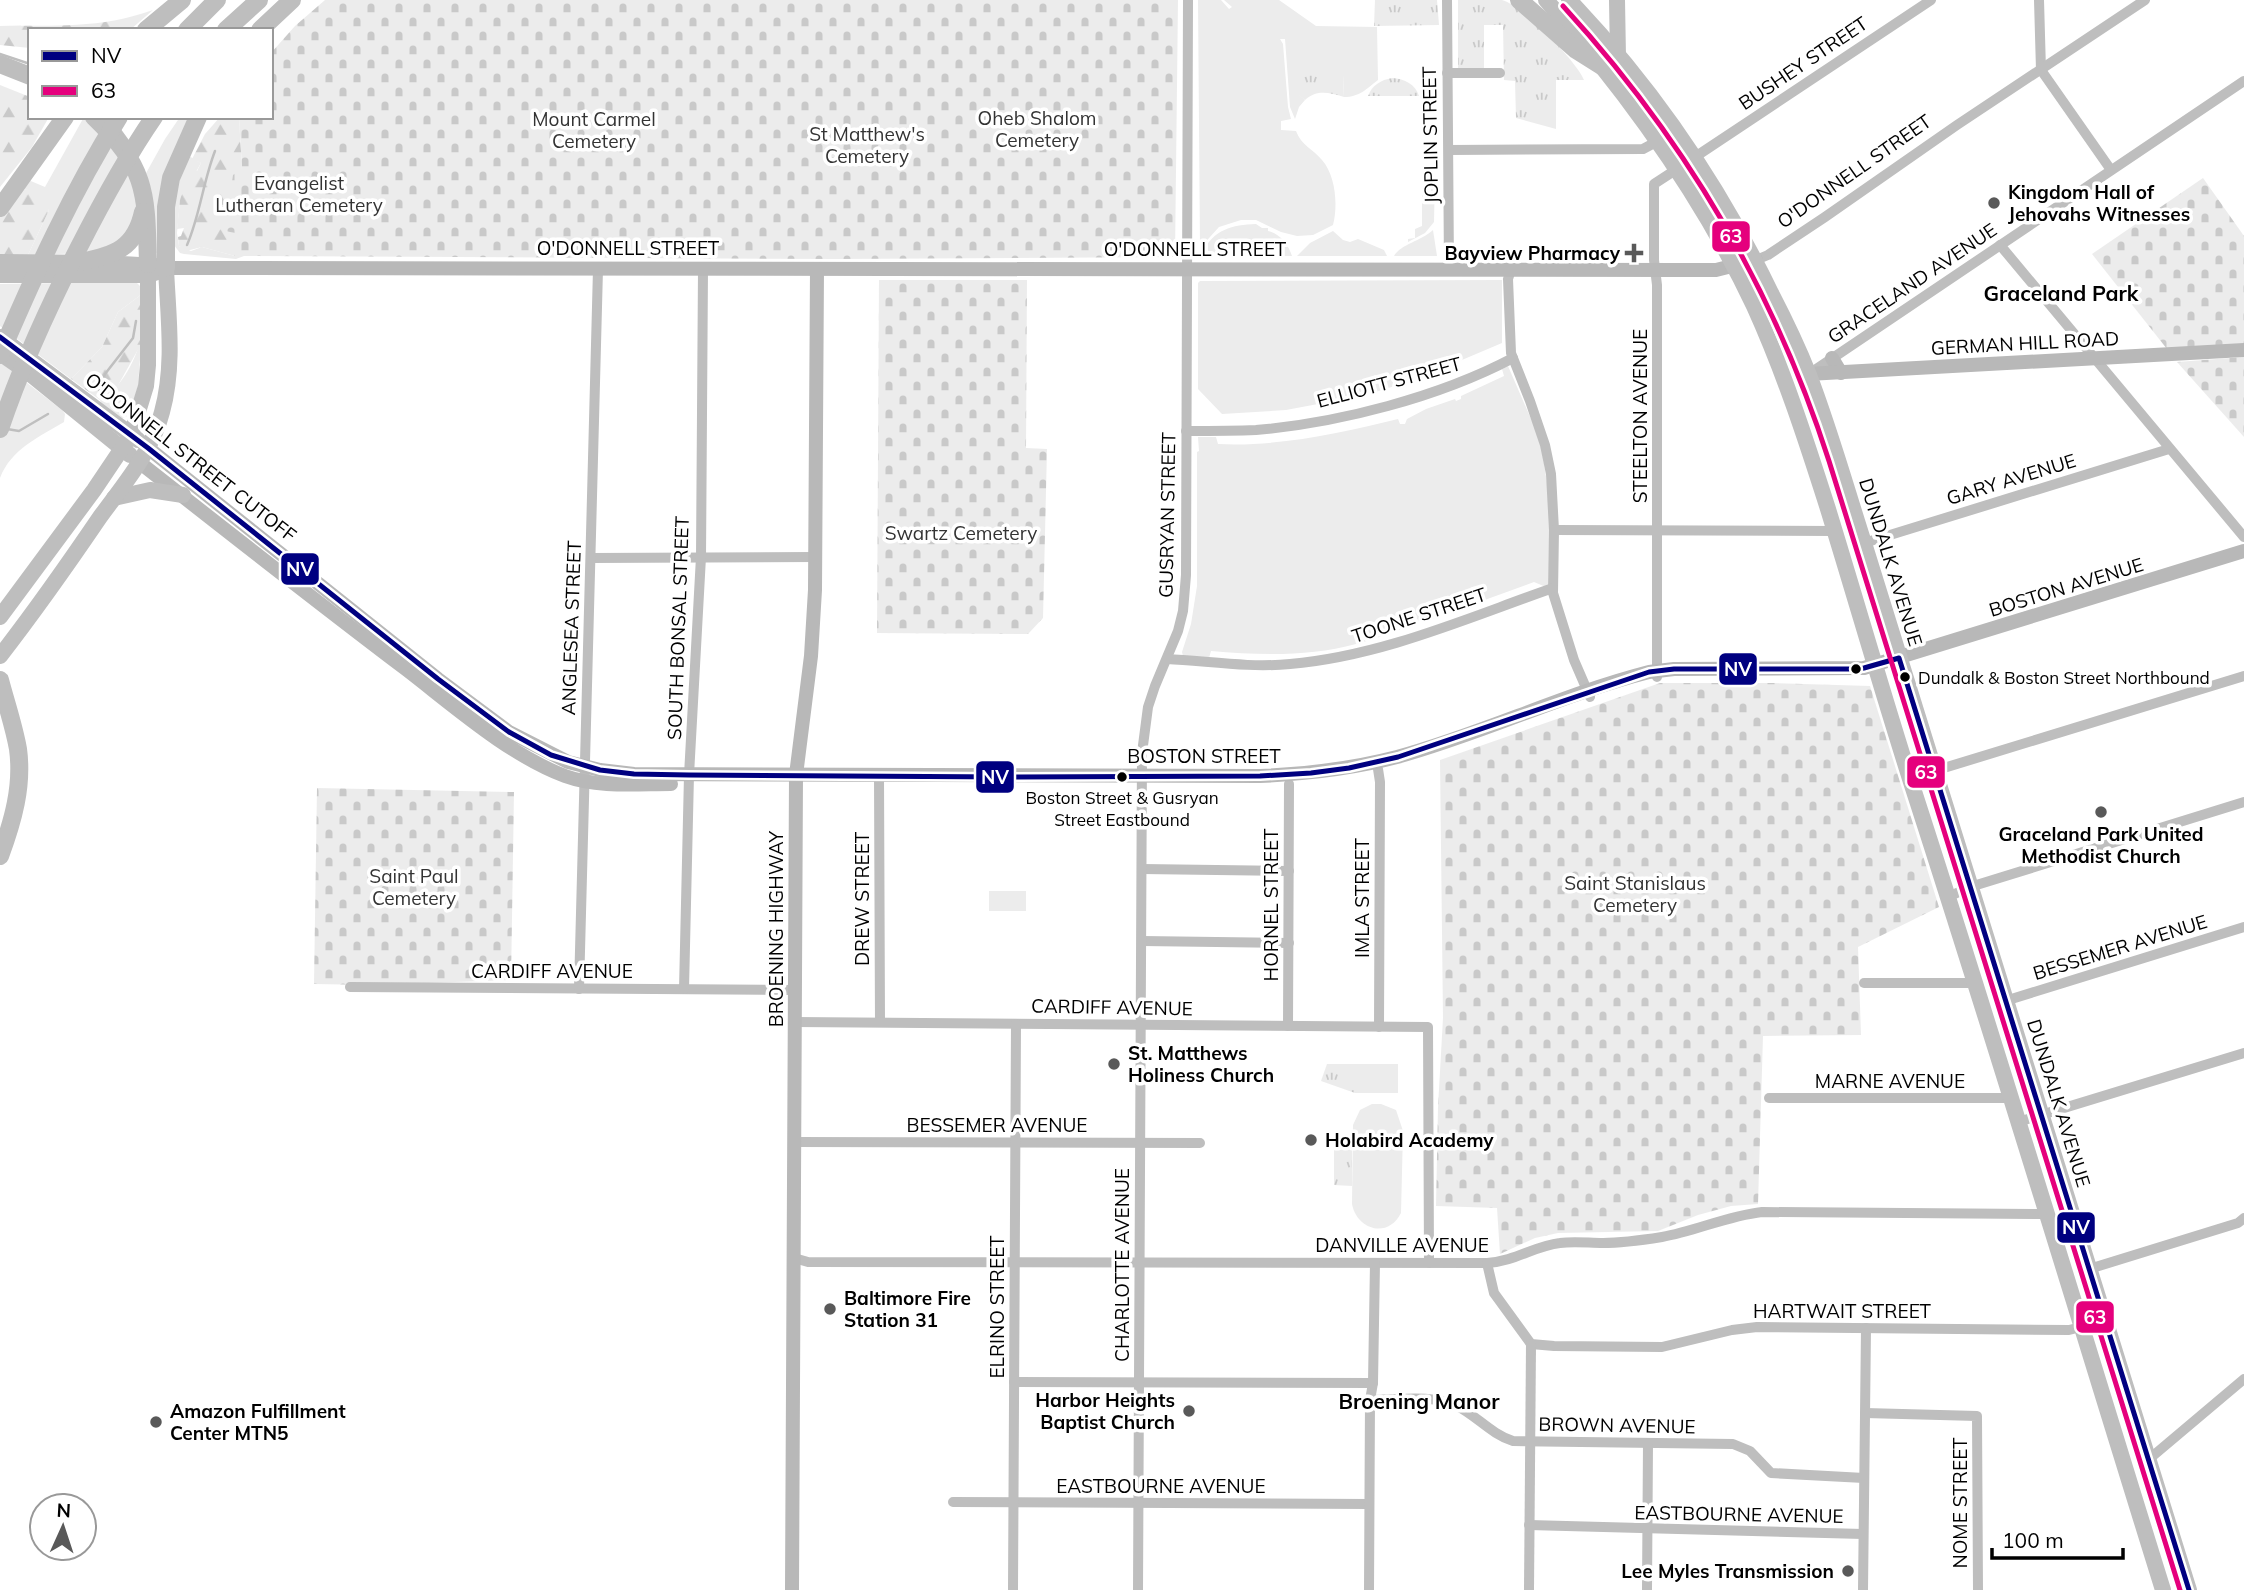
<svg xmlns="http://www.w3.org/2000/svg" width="2244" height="1590" font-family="Mulish,sans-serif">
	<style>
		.grass { fill: #ececec }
		.forest { fill: url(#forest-firs) }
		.cemetery { fill: url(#cemetery-stones) }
		.park { fill: url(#park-tufts) }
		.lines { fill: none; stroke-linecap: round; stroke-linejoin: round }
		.stream { stroke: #bfbfbf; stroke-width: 2.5 }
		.street { stroke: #bebebe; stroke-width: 10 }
		.secondary { stroke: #b8b8b8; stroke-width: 14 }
		.primary { stroke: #bebebe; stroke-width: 16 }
		.highway { stroke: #bebebe; stroke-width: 18 }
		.bus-1-casing { stroke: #fff; stroke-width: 10 }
		.bus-2-casing { stroke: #fff; stroke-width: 10 }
		.bus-1 { stroke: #000080; stroke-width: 5 }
		.bus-2 { stroke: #e5007d; stroke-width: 5 }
		.poi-dot { fill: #595959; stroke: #fff; stroke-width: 2.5 }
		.bus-dot { fill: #000; stroke: #fff; stroke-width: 2.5 }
		.labels { text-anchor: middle; stroke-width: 7; stroke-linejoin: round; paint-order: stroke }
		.bus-label { font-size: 17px; fill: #000; stroke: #fff; text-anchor: start }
		.street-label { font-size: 19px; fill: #000; stroke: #fff }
		.park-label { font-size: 19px; fill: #333; stroke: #fff }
		.poi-label { font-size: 19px; font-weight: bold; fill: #000; stroke: #fff; text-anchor: start }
		.neighbourhood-label { font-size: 21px; font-weight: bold; fill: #000; stroke: #fff }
		.line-badge { stroke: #fff; stroke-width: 2.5 }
		.badge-label { font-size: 19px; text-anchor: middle; font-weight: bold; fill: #fff }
	</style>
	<defs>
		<pattern id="forest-firs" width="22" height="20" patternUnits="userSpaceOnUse" patternTransform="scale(1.75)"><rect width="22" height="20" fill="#ececec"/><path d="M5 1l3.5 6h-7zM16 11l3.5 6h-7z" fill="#c9c9c9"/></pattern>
		<pattern id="cemetery-stones" width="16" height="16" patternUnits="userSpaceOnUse" patternTransform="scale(1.75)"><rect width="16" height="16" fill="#ececec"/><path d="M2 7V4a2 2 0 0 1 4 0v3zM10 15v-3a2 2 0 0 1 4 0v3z" fill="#c9c9c9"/></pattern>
		<pattern id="park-tufts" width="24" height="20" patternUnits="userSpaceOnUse" patternTransform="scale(1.75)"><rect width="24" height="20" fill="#ececec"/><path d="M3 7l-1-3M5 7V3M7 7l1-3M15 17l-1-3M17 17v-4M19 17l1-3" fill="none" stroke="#c9c9c9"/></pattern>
	</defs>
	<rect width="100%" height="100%" fill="#fff"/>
	<!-- grass -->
	<g class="grass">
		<path d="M1198,0H1221L1229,9L1232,7L1224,0H1279L1316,26L1377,27L1378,80C1366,89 1360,97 1344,97L1343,75L1298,94L1305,100L1299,107L1295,119L1290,107L1285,39H1280L1283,44L1288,107L1291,119L1281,121V130L1296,131C1301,145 1313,149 1322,160C1336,176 1338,206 1333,225L1313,235L1297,236L1281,232L1256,220H1241L1219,227L1200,248Z"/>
		<path d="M84,117H87L127,168L139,208L124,240L88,253L28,255L49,210L28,189L18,190L26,179L45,187Z"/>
		<path d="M180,117H189L161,209L157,253H153L145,175L165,139Z"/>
		<path d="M189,156L201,163L180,200L177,233L179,246L191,251L202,247L235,256H244L236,259L184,254L180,253L174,245V191Z"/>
		<path d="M1432,174H1435L1434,222L1425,233L1408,242V239L1415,238V229L1422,226V192H1431Z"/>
		<path d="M1256,224L1262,228H1268V231C1280,234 1288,244 1292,256H1204L1202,253C1214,229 1232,225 1256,224Z"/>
		<path d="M1433,230L1437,256H1394C1401,244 1421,241 1433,230Z"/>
		<path d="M1333,231L1343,240L1350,242L1358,239L1384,250L1387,256H1297L1310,243Z"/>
		<path d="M1502,280V343L1417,379L1366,395L1286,410L1222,414L1198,389V283L1200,281Z"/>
		<path d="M136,282L141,287L142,294L118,312L102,347L71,379L0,326V284Z"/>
		<path d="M142,334L138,385L130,415L122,418L101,403L100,400C122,388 137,358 142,334Z"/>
		<path d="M0,362L62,410L65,414L64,422C39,437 11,449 0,478Z"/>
		<path d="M1508,366L1538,435L1542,451L1550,502V583L1546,587L1534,582L1424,622L1415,621L1413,625C1394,632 1375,639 1356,644C1309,657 1259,655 1211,651L1209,658L1183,656L1182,652L1191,624L1197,586V452L1199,451L1198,437H1216L1218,444C1279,447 1340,433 1398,419L1400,424H1405L1407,419L1426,409L1455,399L1456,401L1461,399V396L1504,376L1502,369Z"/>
		<rect x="989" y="891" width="37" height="20"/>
		<rect x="1355" y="1064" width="43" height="29"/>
		<path d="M1372,1104H1381L1396,1110L1403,1131L1401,1213C1388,1239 1357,1230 1352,1204L1353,1125L1360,1110Z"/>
	</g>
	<!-- forest -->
	<g class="forest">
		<path d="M153,10L130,30H30V48L0,45V26C55,25 100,29 153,10Z"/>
		<path d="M0,85L30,97V117H49L32,147L0,187Z"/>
		<path d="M220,117H239L242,168L226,231L235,233V256L202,247L186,251L179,246L178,237L181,236L184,228L177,229L180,200L190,168L197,171L201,163L192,159L205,134Z"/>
		<path d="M33,186L39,189L49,210L28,255H0V217L18,190L28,189Z"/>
		<path d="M142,294V334L140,346L116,389L100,400L71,379L102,347L118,312Z"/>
	</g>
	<!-- cemetery -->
	<g class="cemetery">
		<path d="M325,0H1178L1175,257L837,259L235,256V233L225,231L233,175L242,168L239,117H271V53L295,26Z"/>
		<path d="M2203,178L2244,236V345L2167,349L2092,254Z"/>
		<path d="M879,280H1027L1026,448L1047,449L1043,618L1028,634L877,633Z"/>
		<path d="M2244,357V437L2177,362Z"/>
		<path d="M1660,683H1774L1870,686L1939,907L1858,947L1861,1035L1763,1036L1758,1204L1731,1206L1698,1215L1658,1231L1558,1233L1535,1238L1500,1254L1497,1208L1436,1206L1438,1107L1443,1018L1440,760Z"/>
		<path d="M317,788L514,792L511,980L373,985L314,984Z"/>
	</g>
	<!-- park -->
	<g class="park">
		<path d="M1375,0H1437L1439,25L1374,26Z"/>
		<path d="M1458,0C1471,0 1489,0 1502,0C1521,4 1577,62 1584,80H1556V129L1516,118L1515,81L1504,80L1503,25H1484V68H1458Z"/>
		<path d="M1343,75L1344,97C1329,93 1318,89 1305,100L1297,94L1298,76Z"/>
		<path d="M1392,78C1405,79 1415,84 1419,96H1368C1372,85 1381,80 1392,78Z"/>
		<path d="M1327,1064H1355V1093L1321,1081Z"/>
		<path d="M1334,1135L1352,1141V1186L1334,1185Z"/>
	</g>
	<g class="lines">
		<!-- stream -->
		<g class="stream">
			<path d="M0,54L30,64"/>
			<path d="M120,130L128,141"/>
			<path d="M187,245C200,215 203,182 215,151"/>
			<path d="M99,390L105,374L133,338L136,321"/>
			<path d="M7,429L19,431L48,414"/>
		</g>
		<!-- street -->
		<g class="street">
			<path d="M1447,0L1449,270"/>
			<path d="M2039,0L2041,70L2111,170"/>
			<path d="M1447,73H1500"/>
			<path d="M1449,150L1643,149L1658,141"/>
			<path d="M1695,157L1931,0"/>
			<path d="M2000,245L2244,537"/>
			<path d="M1756,260L1768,255L1825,217L1957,125L2145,0"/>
			<path d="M1511,270L1508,279L1511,353L1530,401L1545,445L1551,474L1554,530L1553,593L1574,660L1590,697"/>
			<path d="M1809,374L2244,81"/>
			<path d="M1186,431C1209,431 1233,431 1256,430C1339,423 1439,397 1513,358"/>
			<path d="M1554,530L1835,531"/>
			<path d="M1864,543L2169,449"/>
			<path d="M591,558L815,557"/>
			<path d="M1167,659C1208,661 1248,668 1290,664C1382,656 1467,618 1553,588"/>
			<path d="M1657,677V285L1654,260V184L1677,169"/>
			<path d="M1378,769L1380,782L1379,1027"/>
			<path d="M1934,771L2244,676"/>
			<path d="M879,776L880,1022"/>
			<path d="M1142,869L1289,871"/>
			<path d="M1948,897L1970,887L2244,802"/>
			<path d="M1142,941L1289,943"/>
			<path d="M1864,983H1975"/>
			<path d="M350,987L795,990"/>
			<path d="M579,989L598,269"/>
			<path d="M684,989L689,775L701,557L703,269"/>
			<path d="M2005,1001L2244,927"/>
			<path d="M795,1022L1428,1027L1429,1263"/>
			<path d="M1288,1026L1289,784"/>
			<path d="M1769,1098H2010"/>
			<path d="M2018,1122L2244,1053"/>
			<path d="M795,1142L1200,1143"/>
			<path d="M794,1258L808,1262L1487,1263C1516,1261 1534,1246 1560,1243C1574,1241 1589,1243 1603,1243C1622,1243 1643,1240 1662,1237C1696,1231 1727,1216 1762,1212L2046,1214"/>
			<path d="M1487,1263L1494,1293L1531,1344L1554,1346L1662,1347L1732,1330L1757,1327L2069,1330L2105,1321"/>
			<path d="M2089,1269L2238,1223L2244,1218"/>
			<path d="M1014,1382L1373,1383"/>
			<path d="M1370,1400C1397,1400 1432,1394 1457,1406C1477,1416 1491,1434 1513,1441L1733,1444L1750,1451L1771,1473L1864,1478"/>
			<path d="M1865,1413L1977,1416L1978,1590"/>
			<path d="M2148,1460L2244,1379"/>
			<path d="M953,1502L1369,1504"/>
			<path d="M1529,1525L1863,1534"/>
			<path d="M1013,1590L1016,1024"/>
			<path d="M1138,1590L1142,753L1148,707L1155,686L1178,631L1183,611L1186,575L1188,0"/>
			<path d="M1369,1590L1370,1400L1373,1383L1375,1263"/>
			<path d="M1529,1590L1531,1344"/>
			<path d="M1647,1590L1648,1443"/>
			<path d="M1863,1590L1866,1328"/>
		</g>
		<!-- secondary -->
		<g class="secondary">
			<path d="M166,268L1680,270H1716L1756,260"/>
			<path d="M1832,358L1841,373"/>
			<path d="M1808,374L2244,350"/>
			<path d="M148,448L438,679L509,732L568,762L600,770L634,774L1260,776C1306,774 1351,769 1397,757C1482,734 1563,694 1649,672L1674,669L1864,668L2244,551"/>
			<path d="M139,462C228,532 317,602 407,670C455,707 509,755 565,776C598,788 637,784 671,784"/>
			<path d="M792,1590L796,775L811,656L815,590L817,269"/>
		</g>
		<!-- primary -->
		<g class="primary">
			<path d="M1546,0C1628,93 1701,194 1754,306C1784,372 1806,440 1828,509C1856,600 1882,691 1911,782C1998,1050 2079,1320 2163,1590"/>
			<path d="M1569,0C1652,87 1719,185 1771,293C1785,320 1798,347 1809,375C1830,430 1846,487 1864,543L2189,1590"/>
			<path d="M1617,0L1618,57"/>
			<path d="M0,262L105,263L156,266"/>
			<path d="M0,275H149L157,272"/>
			<path d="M0,337L138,440"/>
			<path d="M0,353L34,377L130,455"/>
			<path d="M114,498L150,490L183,495"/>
			<path d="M0,617L94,490L131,435L146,386L148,365V264"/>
			<path d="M0,656C35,611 68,564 100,517C124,484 152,452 162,412C175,365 168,316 166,268"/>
		</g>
		<!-- highway -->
		<g class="highway">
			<path d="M1519,0L1576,50L1603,67"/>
			<path d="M146,30L182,0"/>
			<path d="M187,30L217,0"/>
			<path d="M226,30L259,0"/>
			<path d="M260,30L292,0"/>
			<path d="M0,64L30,76"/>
			<path d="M94,117C148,169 146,194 148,264"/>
			<path d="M0,208L65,117"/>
			<path d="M82,262C115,254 135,249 143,212"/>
			<path d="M166,268V207L171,178L198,117"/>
			<path d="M0,355C35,273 72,192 119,117"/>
			<path d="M0,429C21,366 49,306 79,247C102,202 125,159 154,117"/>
			<path d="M0,680C6,703 14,726 18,749C23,786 13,821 0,856"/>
		</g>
		<!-- bus-1 casing -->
		<g class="bus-1-casing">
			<path id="bus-1" d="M0,337L148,448L438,679L509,732L551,755L600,770L634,774L689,775L1008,777L1260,776L1311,773L1349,768L1398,757L1649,672L1674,669H1852L1864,668L1899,658L2189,1590"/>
		</g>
		<!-- bus-2 casing -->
		<g class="bus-2-casing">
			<path id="bus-2" d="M1563,6C1685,139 1774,289 1829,461L2180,1590"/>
		</g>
		<!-- bus-1 -->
		<use href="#bus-1" class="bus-1"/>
		<!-- bus-2 -->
		<use href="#bus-2" class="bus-2"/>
	</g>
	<!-- markers -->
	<g class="poi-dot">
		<circle cx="1994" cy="203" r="7"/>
		<path d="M1630.5 242.5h7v7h7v7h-7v7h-7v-7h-7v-7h7z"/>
		<circle cx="2101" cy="812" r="7"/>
		<circle cx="1114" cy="1064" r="7"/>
		<circle cx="1311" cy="1140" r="7"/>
		<circle cx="830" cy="1309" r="7"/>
		<circle cx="1189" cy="1411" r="7"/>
		<circle cx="156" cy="1422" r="7"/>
		<circle cx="1848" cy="1571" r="7"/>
	</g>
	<g class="bus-dot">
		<circle cx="1856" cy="669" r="6"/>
		<circle cx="1905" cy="677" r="6"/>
		<circle cx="1122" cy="777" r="6"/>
	</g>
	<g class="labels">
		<!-- bus labels -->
		<g class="bus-label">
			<text x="1918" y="684">Dundalk &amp; Boston Street Northbound</text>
			<text x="1122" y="804" text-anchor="middle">Boston Street &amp; Gusryan<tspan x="1122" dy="22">Street Eastbound</tspan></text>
		</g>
		<!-- street labels -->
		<g class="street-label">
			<text transform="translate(1803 63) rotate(-34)" y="7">BUSHEY STREET</text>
			<text transform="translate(1430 135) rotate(-91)" y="7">JOPLIN STREET</text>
			<text transform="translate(1854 171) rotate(-35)" y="7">O'DONNELL STREET</text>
			<text x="628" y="255">O'DONNELL STREET</text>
			<text x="1195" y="256">O'DONNELL STREET</text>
			<text transform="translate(1912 283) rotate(-34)" y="7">GRACELAND AVENUE</text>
			<text transform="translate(2025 343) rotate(-3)" y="7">GERMAN HILL ROAD</text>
			<text transform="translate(1389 382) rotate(-15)" y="7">ELLIOTT STREET</text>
			<text transform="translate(1640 416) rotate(-90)" y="7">STEELTON AVENUE</text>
			<text transform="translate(191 457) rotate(38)" y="7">O'DONNELL STREET CUTOFF</text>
			<text transform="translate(2011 479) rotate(-17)" y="7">GARY AVENUE</text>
			<text transform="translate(1167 515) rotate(-89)" y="7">GUSRYAN STREET</text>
			<text transform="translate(1891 562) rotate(73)" y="7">DUNDALK AVENUE</text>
			<text transform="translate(2066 587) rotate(-17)" y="7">BOSTON AVENUE</text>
			<text transform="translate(1419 615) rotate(-18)" y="7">TOONE STREET</text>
			<text transform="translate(571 628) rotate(-88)" y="7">ANGLESEA STREET</text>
			<text transform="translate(678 628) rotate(-88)" y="7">SOUTH BONSAL STREET</text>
			<text x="1204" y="763">BOSTON STREET</text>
			<text transform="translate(1362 898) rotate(-90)" y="7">IMLA STREET</text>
			<text transform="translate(862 899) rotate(-90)" y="7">DREW STREET</text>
			<text transform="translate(1271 905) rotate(-90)" y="7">HORNEL STREET</text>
			<text transform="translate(776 929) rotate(-90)" y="7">BROENING HIGHWAY</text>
			<text transform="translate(2120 947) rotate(-17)" y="7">BESSEMER AVENUE</text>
			<text x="552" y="978">CARDIFF AVENUE</text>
			<text transform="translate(1112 1007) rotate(1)" y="7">CARDIFF AVENUE</text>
			<text x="1890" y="1088">MARNE AVENUE</text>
			<text transform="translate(2059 1103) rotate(73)" y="7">DUNDALK AVENUE</text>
			<text x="997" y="1132">BESSEMER AVENUE</text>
			<text x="1402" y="1252">DANVILLE AVENUE</text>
			<text transform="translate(1122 1265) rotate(-90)" y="7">CHARLOTTE AVENUE</text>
			<text transform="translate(997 1307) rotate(-90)" y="7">ELRINO STREET</text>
			<text x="1842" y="1318">HARTWAIT STREET</text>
			<text transform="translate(1617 1425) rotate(1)" y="7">BROWN AVENUE</text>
			<text x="1161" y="1493">EASTBOURNE AVENUE</text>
			<text transform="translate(1960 1503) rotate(-90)" y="7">NOME STREET</text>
			<text transform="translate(1739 1514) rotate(1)" y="7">EASTBOURNE AVENUE</text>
		</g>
		<!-- park labels -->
		<g class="park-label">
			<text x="1037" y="125">Oheb Shalom<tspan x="1037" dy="22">Cemetery</tspan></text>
			<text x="594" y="126">Mount Carmel<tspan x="594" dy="22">Cemetery</tspan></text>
			<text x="867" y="141">St Matthew's<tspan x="867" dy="22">Cemetery</tspan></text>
			<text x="299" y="190">Evangelist<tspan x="299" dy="22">Lutheran Cemetery</tspan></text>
			<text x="961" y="540">Swartz Cemetery</text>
			<text x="414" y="883">Saint Paul<tspan x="414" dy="22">Cemetery</tspan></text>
			<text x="1635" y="890">Saint Stanislaus<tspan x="1635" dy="22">Cemetery</tspan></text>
		</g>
		<!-- poi labels -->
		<g class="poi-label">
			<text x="2008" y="199">Kingdom Hall of<tspan x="2008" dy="22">Jehovahs Witnesses</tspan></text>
			<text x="1620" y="260" text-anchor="end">Bayview Pharmacy</text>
			<text x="2101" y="841" text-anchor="middle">Graceland Park United<tspan x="2101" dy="22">Methodist Church</tspan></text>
			<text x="1128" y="1060">St. Matthews<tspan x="1128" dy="22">Holiness Church</tspan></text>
			<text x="1325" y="1147">Holabird Academy</text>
			<text x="844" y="1305">Baltimore Fire<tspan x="844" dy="22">Station 31</tspan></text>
			<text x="1175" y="1407" text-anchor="end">Harbor Heights<tspan x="1175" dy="22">Baptist Church</tspan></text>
			<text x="170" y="1418">Amazon Fulfillment<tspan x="170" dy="22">Center MTN5</tspan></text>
			<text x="1834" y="1578" text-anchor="end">Lee Myles Transmission</text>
		</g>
		<!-- neighbourhood labels -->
		<g class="neighbourhood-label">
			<text x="2061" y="301">Graceland Park</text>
			<text x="1419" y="1409">Broening Manor</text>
		</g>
	</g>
	<g class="line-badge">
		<rect x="1711" y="220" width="40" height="33" rx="7" fill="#e5007d"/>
		<rect x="280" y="552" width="40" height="34" rx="7" fill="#000080"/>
		<rect x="1718" y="652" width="40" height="34" rx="7" fill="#000080"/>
		<rect x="1906" y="755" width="40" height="34" rx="7" fill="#e5007d"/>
		<rect x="975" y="760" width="40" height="34" rx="7" fill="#000080"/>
		<rect x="2056" y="1211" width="40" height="33" rx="7" fill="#000080"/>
		<rect x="2075" y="1300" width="40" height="34" rx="7" fill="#e5007d"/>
	</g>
	<g class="badge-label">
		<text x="1731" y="243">63</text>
		<text x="300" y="576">NV</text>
		<text x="1738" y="676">NV</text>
		<text x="1926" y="779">63</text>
		<text x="995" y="784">NV</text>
		<text x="2076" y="1234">NV</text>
		<text x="2095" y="1324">63</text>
	</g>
	<!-- legend -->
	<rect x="28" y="28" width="245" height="91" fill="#ffffff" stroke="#999999" stroke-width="2"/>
	<rect x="42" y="51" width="35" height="10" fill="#000080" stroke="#999999" stroke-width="2"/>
	<text x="91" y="63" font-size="21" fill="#000000">NV</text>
	<rect x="42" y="86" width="35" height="10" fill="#e5007d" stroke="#999999" stroke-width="2"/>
	<text x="91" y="98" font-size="21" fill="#000000">63</text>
	<!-- north arrow -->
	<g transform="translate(63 1527) rotate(3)"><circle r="33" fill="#ffffff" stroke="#999999" stroke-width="2"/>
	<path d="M0-5L12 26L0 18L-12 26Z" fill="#595959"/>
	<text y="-10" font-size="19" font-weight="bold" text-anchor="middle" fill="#000000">N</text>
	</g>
	<!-- scale -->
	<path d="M1992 1548v10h131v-10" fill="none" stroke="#000000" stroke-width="3.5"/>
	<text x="2002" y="1548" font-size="21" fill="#000000" stroke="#ffffff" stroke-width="5" paint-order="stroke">100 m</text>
</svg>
